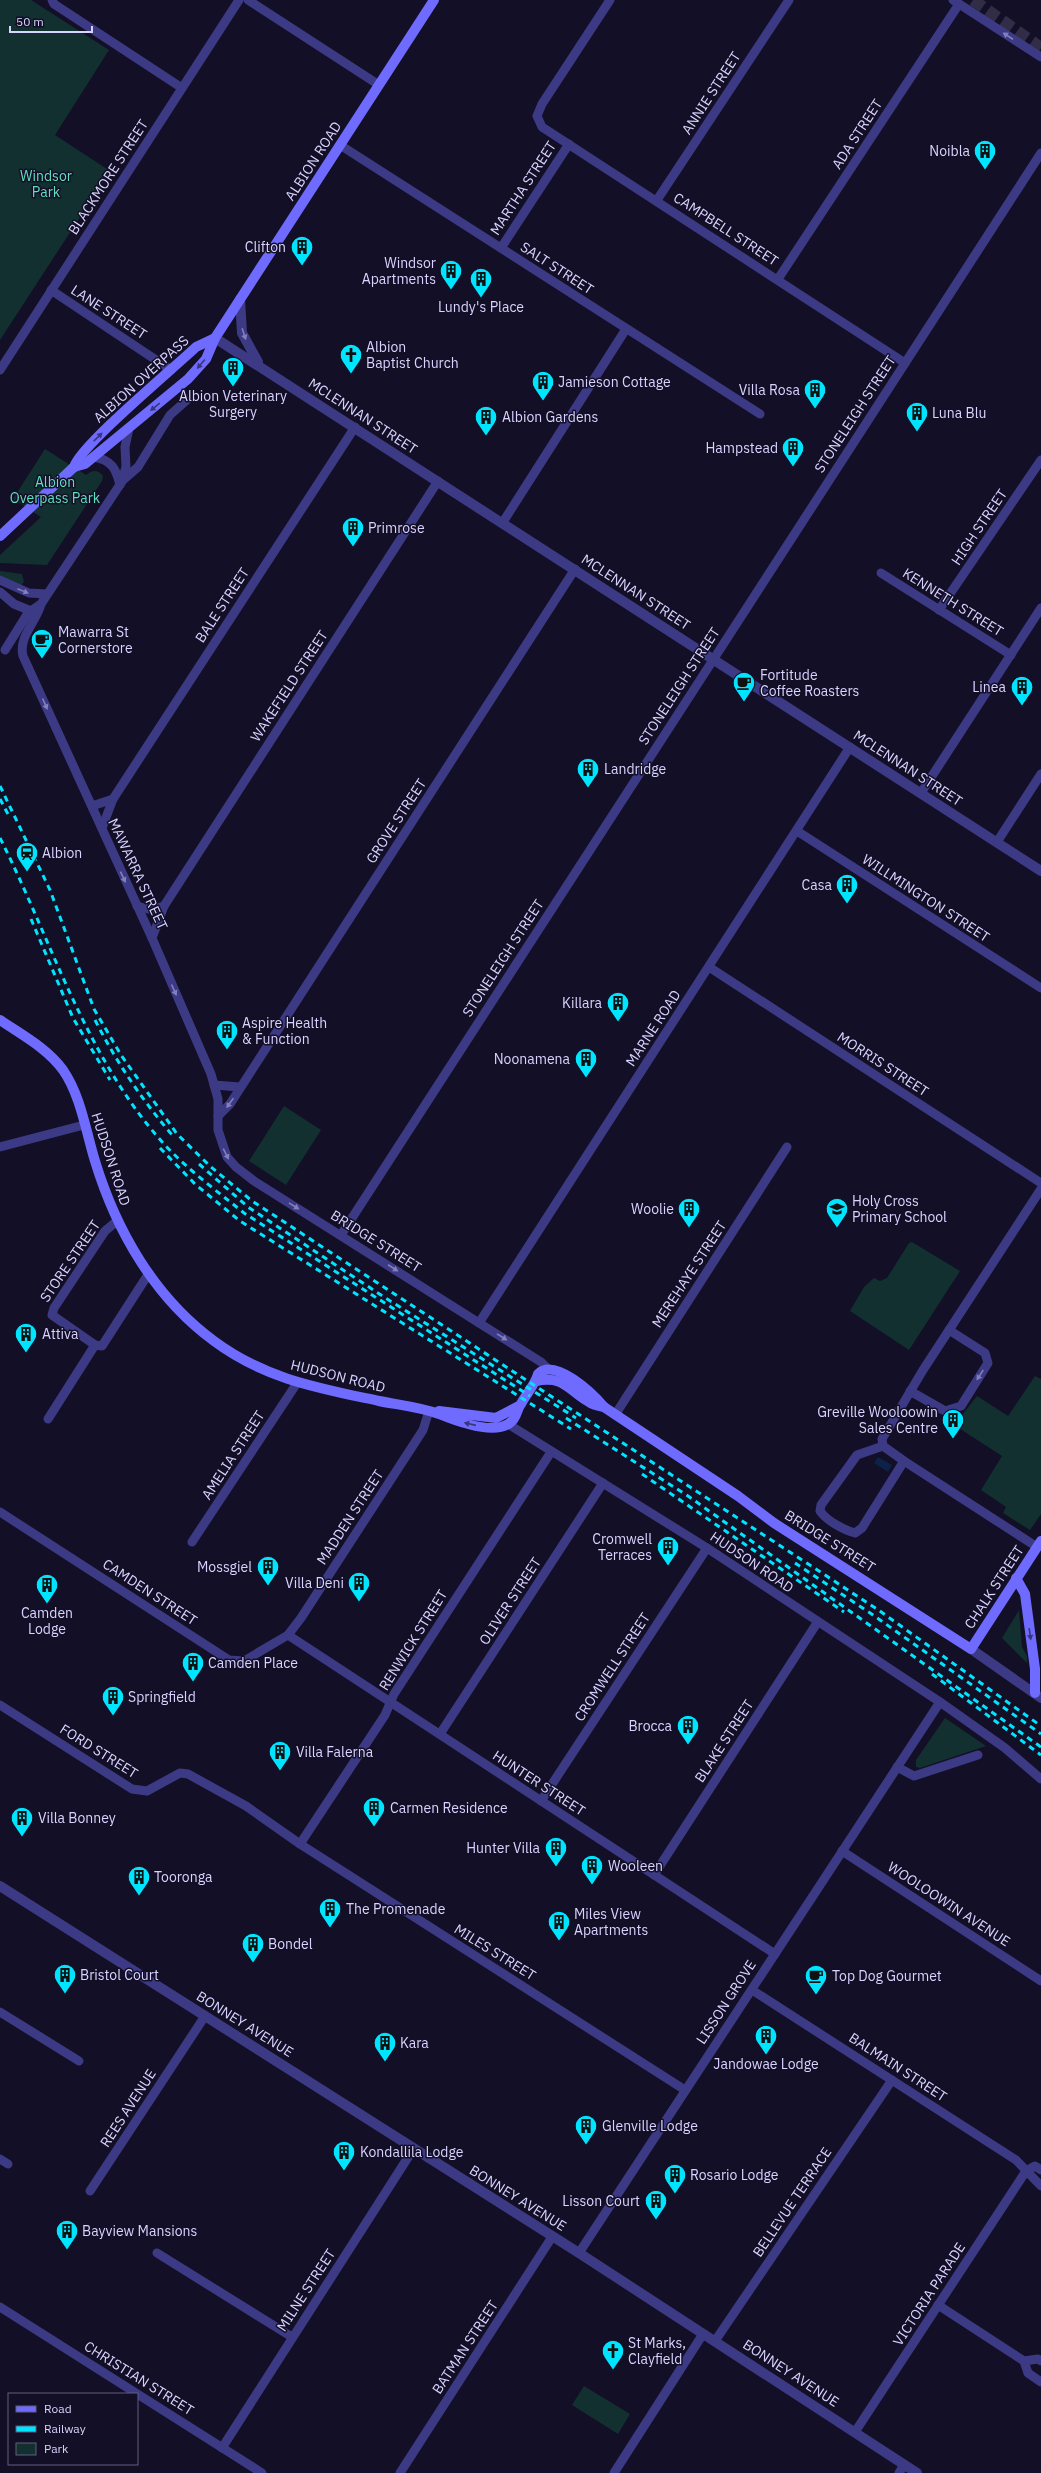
<svg xmlns="http://www.w3.org/2000/svg" width="1041" height="2473" font-family="'IBM Plex Sans',sans-serif">
	<style>
		.green { fill: #12302f }
		.water { fill: #0c2248 }
		.lines { fill: none; stroke-linecap: round; stroke-linejoin: round }
		.motorway-tunnel { stroke: #312d47; stroke-width: 12; stroke-dasharray: 12 6; stroke-linecap: butt }
		.minor { stroke: #3d3a85; stroke-width: 9 }
		.tertiary { stroke: #3d3a85; stroke-width: 10 }
		.secondary { stroke: #6f6bff; stroke-width: 10 }
		.rail { stroke: #00e5ff; stroke-width: 3; stroke-dasharray: 6 5; stroke-linecap: butt }
		.oneway { fill: #837fbc }
		.oneway2 { fill: #38347d }
		.labels { text-anchor: middle; stroke-width: 3; stroke-linejoin: round; paint-order: stroke }
		.street-label { font-size: 14px; fill: #d9d4ff; stroke: #130f26 }
		.poi-label { font-size: 14px; fill: #d9d4ff; stroke: #130f26; text-anchor: start }
		.park-label { font-size: 14px; fill: #5fe0c0; stroke: #130f26 }
	</style>
	<rect width="100%" height="100%" fill="#130f26"/>
	<!-- green -->
	<g class="green">
		<path d="M0,0H31L109,50L55,135L110,171L0,340Z"/>
		<path d="M45,449L86,475C92,470 98,469 103,476L102,481L47,565L0,563V555L41,517L13,499Z"/>
		<path d="M0,571L22,574L24,582L20,586L0,576Z"/>
		<path d="M284,1106L321,1130L286,1185L249,1161Z"/>
		<path d="M912,1242L960,1271L909,1350L850,1311L864,1287L874,1278L880,1281L887,1278L909,1243Z"/>
		<path d="M1035,1376L1041,1379V1514L1030,1530L1003,1513L1006,1507L981,1490L1002,1456L954,1425L977,1396L1008,1416Z"/>
		<path d="M1019,1610L1022,1647L1027,1656V1663L1002,1638Z"/>
		<path d="M945,1718L986,1746L920,1768L916,1767V1760Z"/>
		<path d="M584,2386L630,2414L618,2434L572,2405Z"/>
	</g>
	<!-- water -->
	<path class="water" d="M878,1457L892,1465L888,1472L874,1463Z"/>
	<g class="lines">
		<!-- motorway-tunnel -->
		<path class="motorway-tunnel" d="M973,0L1041,48"/>
		<!-- minor -->
		<g class="minor">
			<path d="M52,0L54,4L182,88"/>
			<path d="M248,0L379,85"/>
			<path d="M610,0L542,104L537,116L542,127L905,363"/>
			<path d="M953,0L1041,57"/>
			<path d="M340,145L760,414"/>
			<path d="M657,200L789,0"/>
			<path d="M501,248L569,144"/>
			<path d="M778,279L959,4"/>
			<path d="M51,290L171,370"/>
			<path d="M0,370L239,0"/>
			<path d="M94,457C112,460 116,469 120,485"/>
			<path d="M122,480L126,467L125,447L129,428"/>
			<path d="M503,522L626,329"/>
			<path d="M881,573L1011,655"/>
			<path d="M0,580L29,593L47,594"/>
			<path d="M0,592L14,604L31,611"/>
			<path d="M41,604C37,621 18,637 23,656L152,938L211,1074L218,1099V1130L227,1157L236,1167L254,1181L541,1362L548,1369"/>
			<path d="M939,610L1041,460"/>
			<path d="M5,650L28,613L41,604L123,480L138,467L170,415L188,399"/>
			<path d="M921,793L1041,608"/>
			<path d="M92,806L113,799"/>
			<path d="M102,828L113,799L355,427"/>
			<path d="M797,831L1041,988"/>
			<path d="M997,842L1041,774"/>
			<path d="M137,906L152,910L164,906"/>
			<path d="M152,938L164,906L438,481"/>
			<path d="M709,967L1041,1183"/>
			<path d="M214,1085L240,1087"/>
			<path d="M218,1116L230,1104L575,569"/>
			<path d="M0,1147L84,1125"/>
			<path d="M117,1221L105,1231L54,1308L52,1315L95,1345L102,1346L149,1273"/>
			<path d="M341,1235L1041,153"/>
			<path d="M479,1323L850,747"/>
			<path d="M910,1391L945,1411L961,1406L988,1363L985,1353L949,1330"/>
			<path d="M615,1415L787,1147"/>
			<path d="M48,1419L95,1345"/>
			<path d="M508,1424L707,1548L940,1702L1005,1748L1041,1779"/>
			<path d="M883,1446L857,1455L821,1505L820,1511C827,1521 844,1530 855,1533L862,1528L904,1461"/>
			<path d="M0,1512L229,1660L244,1661L288,1635L301,1618L423,1430L429,1411"/>
			<path d="M192,1542L297,1383"/>
			<path d="M1037,1547L904,1461L883,1446L882,1439L923,1370L1041,1189"/>
			<path d="M288,1635L775,1954"/>
			<path d="M0,1705L132,1789L147,1791L180,1773L188,1774L246,1806L300,1844L685,2090"/>
			<path d="M440,1734L603,1483"/>
			<path d="M897,1767L914,1776L978,1755"/>
			<path d="M541,1801L707,1548"/>
			<path d="M300,1844L385,1715L394,1694L551,1452"/>
			<path d="M842,1851L1041,1981"/>
			<path d="M654,1875L817,1623"/>
			<path d="M752,1990L1016,2160L1041,2186"/>
			<path d="M0,2012L79,2061"/>
			<path d="M0,2159L8,2164"/>
			<path d="M90,2191L205,2016"/>
			<path d="M157,2253L292,2337"/>
			<path d="M579,2253L940,1702"/>
			<path d="M938,2305L1024,2361L1028,2373L1041,2382"/>
			<path d="M0,2307L262,2473"/>
			<path d="M715,2341L892,2080"/>
			<path d="M1024,2361L1038,2359L1041,2361"/>
			<path d="M855,2432L1026,2171L1035,2166L1041,2170"/>
			<path d="M222,2448L414,2148"/>
			<path d="M400,2473L552,2237"/>
			<path d="M614,2473L703,2334"/>
			<path d="M899,2473L904,2465"/>
		</g>
		<!-- tertiary -->
		<g class="tertiary">
			<path d="M240,299L242,333L258,362"/>
			<path d="M215,338L1041,871"/>
			<path d="M971,1649L1041,1698"/>
			<path d="M0,1886L579,2253L917,2473"/>
		</g>
		<!-- secondary -->
		<g class="secondary">
			<path d="M74,467L85,464L188,379L206,359L215,338L434,0"/>
			<path d="M0,536L74,467C80,446 174,368 196,347L215,338"/>
			<path d="M0,1020C22,1035 47,1048 63,1070C81,1096 86,1132 95,1161C116,1230 154,1297 214,1341C265,1379 318,1388 379,1401C399,1405 420,1407 439,1414C456,1421 497,1437 512,1421C517,1416 517,1409 521,1404C526,1394 535,1385 538,1374C555,1357 593,1394 604,1407"/>
			<path d="M536,1381C564,1375 568,1390 589,1402C593,1405 599,1406 604,1407L738,1496L774,1523L971,1649L1041,1541"/>
			<path d="M439,1411L496,1418L519,1406"/>
			<path d="M1016,1578L1025,1594L1035,1669V1693"/>
		</g>
		<!-- rail -->
		<g class="rail">
			<path d="M0,786L50,890L94,1009L121,1055L177,1134L211,1167L252,1201L877,1609L1041,1726"/>
			<path d="M0,799L10,818"/>
			<path d="M0,838C52,941 85,1057 164,1144C188,1170 217,1191 244,1213L530,1396"/>
			<path d="M31,919L73,1018L110,1080"/>
			<path d="M95,1020C117,1063 142,1100 173,1136"/>
			<path d="M160,1148L195,1184L240,1221L571,1429"/>
			<path d="M199,1164L248,1207L384,1297L576,1418"/>
			<path d="M566,1418L688,1496L1041,1747"/>
			<path d="M642,1474L844,1612"/>
			<path d="M795,1563L873,1615L1041,1734"/>
			<path d="M932,1674L1041,1755"/>
		</g>
	</g>
	<!-- one-way arrows -->
	<defs><path id="oneway-solid" d="M-6-.8H1V-3.2L6.5 0L1 3.2V.8H-6Z"/></defs>
	<g class="oneway">
		<use href="#oneway-solid" transform="translate(1008 36) rotate(-147)"/>
		<use href="#oneway-solid" transform="translate(244 334) rotate(72)"/>
		<use href="#oneway-solid" transform="translate(23 591) rotate(22)"/>
		<use href="#oneway-solid" transform="translate(45 704) rotate(66)"/>
		<use href="#oneway-solid" transform="translate(123 877) rotate(65)"/>
		<use href="#oneway-solid" transform="translate(174 990) rotate(66)"/>
		<use href="#oneway-solid" transform="translate(230 1103) rotate(125)"/>
		<use href="#oneway-solid" transform="translate(226 1154) rotate(63)"/>
		<use href="#oneway-solid" transform="translate(294 1206) rotate(32)"/>
		<use href="#oneway-solid" transform="translate(393 1268) rotate(33)"/>
		<use href="#oneway-solid" transform="translate(502 1337) rotate(32)"/>
		<use href="#oneway-solid" transform="translate(980 1375) rotate(123)"/>
	</g>
	<g class="oneway2">
		<use href="#oneway-solid" transform="translate(201 364) rotate(130)"/>
		<use href="#oneway-solid" transform="translate(155 407) rotate(141)"/>
		<use href="#oneway-solid" transform="translate(98 437) rotate(-44)"/>
		<use href="#oneway-solid" transform="translate(470 1424) rotate(-167)"/>
		<use href="#oneway-solid" transform="translate(1030 1634) rotate(82)"/>
	</g>
	<!-- icons -->
	<defs>
		<g id="building-pin" transform="scale(1.15)"><path d="M0 17L-7.5 6A9.5 9.5 0 1 1 7.5 6Z" fill="#00e5ff" stroke="#130f26"/><path d="M-4-6H4V6H1V3H-1V6H-4ZM-2.5-4.3h1.7v1.8h-1.7ZM.8-4.3h1.7v1.8H.8ZM-2.5-1h1.7V.8h-1.7ZM.8-1h1.7V.8H.8Z" fill="#111"/></g>
		<g id="church-pin" transform="scale(1.15)"><path d="M0 17L-7.5 6A9.5 9.5 0 1 1 7.5 6Z" fill="#00e5ff" stroke="#130f26"/><path d="M-1.2-6h2.4v3.5h3.3v2.4h-3.3V6h-2.4V-.1h-3.3v-2.4h3.3Z" fill="#111"/></g>
		<g id="cafe-pin" transform="scale(1.15)"><path d="M0 17L-7.5 6A9.5 9.5 0 1 1 7.5 6Z" fill="#00e5ff" stroke="#130f26"/><path d="M-5.5-4.5H6V0H3Q3 3.5 0 3.5H-2.5Q-5.5 3.5-5.5 0ZM3-3.2v2h1.7v-2ZM-6 4.5H4V6H-6Z" fill="#111"/></g>
		<g id="station-pin" transform="scale(1.15)"><path d="M0 17L-7.5 6A9.5 9.5 0 1 1 7.5 6Z" fill="#00e5ff" stroke="#130f26"/><path d="M-3-6H3Q5-6 5-4V2Q5 4 3 4L4.5 6H3L1.5 4h-3L-3 6H-4.5L-3 4Q-5 4-5 2V-4Q-5-6-3-6ZM-3.5-4v3h7v-3ZM-3.5 1v1.5H-2V1ZM2 1v1.5H3.5V1Z" fill="#111"/></g>
		<g id="school-pin" transform="scale(1.15)"><path d="M0 17L-7.5 6A9.5 9.5 0 1 1 7.5 6Z" fill="#00e5ff" stroke="#130f26"/><path d="M0-5L7-2L0 1L-7-2ZM-4 1L0 2.5L4 1V4Q0 6-4 4Z" fill="#111"/></g>
	</defs>
	<g fill-rule="evenodd">
		<use href="#building-pin" x="985" y="151"/>
		<use href="#building-pin" x="302" y="247"/>
		<use href="#building-pin" x="451" y="271"/>
		<use href="#building-pin" x="481" y="279"/>
		<use href="#church-pin" x="351" y="355"/>
		<use href="#building-pin" x="233" y="368"/>
		<use href="#building-pin" x="543" y="382"/>
		<use href="#building-pin" x="815" y="390"/>
		<use href="#building-pin" x="917" y="413"/>
		<use href="#building-pin" x="486" y="417"/>
		<use href="#building-pin" x="793" y="448"/>
		<use href="#building-pin" x="353" y="528"/>
		<use href="#cafe-pin" x="42" y="640"/>
		<use href="#cafe-pin" x="744" y="683"/>
		<use href="#building-pin" x="1022" y="687"/>
		<use href="#building-pin" x="588" y="769"/>
		<use href="#station-pin" x="27" y="853"/>
		<use href="#building-pin" x="847" y="885"/>
		<use href="#building-pin" x="618" y="1003"/>
		<use href="#building-pin" x="227" y="1031"/>
		<use href="#building-pin" x="586" y="1059"/>
		<use href="#building-pin" x="689" y="1209"/>
		<use href="#school-pin" x="837" y="1209"/>
		<use href="#building-pin" x="26" y="1334"/>
		<use href="#building-pin" x="953" y="1420"/>
		<use href="#building-pin" x="668" y="1547"/>
		<use href="#building-pin" x="268" y="1567"/>
		<use href="#building-pin" x="359" y="1583"/>
		<use href="#building-pin" x="47" y="1585"/>
		<use href="#building-pin" x="193" y="1663"/>
		<use href="#building-pin" x="113" y="1697"/>
		<use href="#building-pin" x="688" y="1726"/>
		<use href="#building-pin" x="280" y="1752"/>
		<use href="#building-pin" x="374" y="1808"/>
		<use href="#building-pin" x="22" y="1818"/>
		<use href="#building-pin" x="556" y="1848"/>
		<use href="#building-pin" x="592" y="1866"/>
		<use href="#building-pin" x="139" y="1877"/>
		<use href="#building-pin" x="330" y="1909"/>
		<use href="#building-pin" x="559" y="1922"/>
		<use href="#building-pin" x="253" y="1944"/>
		<use href="#building-pin" x="65" y="1975"/>
		<use href="#cafe-pin" x="816" y="1976"/>
		<use href="#building-pin" x="766" y="2036"/>
		<use href="#building-pin" x="385" y="2043"/>
		<use href="#building-pin" x="586" y="2126"/>
		<use href="#building-pin" x="344" y="2152"/>
		<use href="#building-pin" x="675" y="2175"/>
		<use href="#building-pin" x="656" y="2201"/>
		<use href="#building-pin" x="67" y="2231"/>
		<use href="#church-pin" x="613" y="2351"/>
	</g>
	<g class="labels">
		<!-- street labels -->
		<g class="street-label">
			<text transform="translate(711 93) rotate(-57)" y="5">ANNIE STREET</text>
			<text transform="translate(857 134) rotate(-57)" y="5">ADA STREET</text>
			<text transform="translate(313 161) rotate(-57)" y="5">ALBION ROAD</text>
			<text transform="translate(108 177) rotate(-57)" y="5">BLACKMORE STREET</text>
			<text transform="translate(523 188) rotate(-57)" y="5">MARTHA STREET</text>
			<text transform="translate(726 229) rotate(33)" y="5">CAMPBELL STREET</text>
			<text transform="translate(557 268) rotate(33)" y="5">SALT STREET</text>
			<text transform="translate(109 312) rotate(33)" y="5">LANE STREET</text>
			<text transform="translate(141 379) rotate(-42)" y="5">ALBION OVERPASS</text>
			<text transform="translate(855 414) rotate(-57)" y="5">STONELEIGH STREET</text>
			<text transform="translate(363 416) rotate(33)" y="5">MCLENNAN STREET</text>
			<text transform="translate(979 527) rotate(-56)" y="5">HIGH STREET</text>
			<text transform="translate(636 592) rotate(33)" y="5">MCLENNAN STREET</text>
			<text transform="translate(953 602) rotate(32)" y="5">KENNETH STREET</text>
			<text transform="translate(222 605) rotate(-57)" y="5">BALE STREET</text>
			<text transform="translate(289 686) rotate(-57)" y="5">WAKEFIELD STREET</text>
			<text transform="translate(679 686) rotate(-57)" y="5">STONELEIGH STREET</text>
			<text transform="translate(908 768) rotate(33)" y="5">MCLENNAN STREET</text>
			<text transform="translate(396 821) rotate(-57)" y="5">GROVE STREET</text>
			<text transform="translate(138 874) rotate(65)" y="5">MAWARRA STREET</text>
			<text transform="translate(926 898) rotate(33)" y="5">WILLMINGTON STREET</text>
			<text transform="translate(503 958) rotate(-57)" y="5">STONELEIGH STREET</text>
			<text transform="translate(653 1028) rotate(-57)" y="5">MARNE ROAD</text>
			<text transform="translate(883 1064) rotate(33)" y="5">MORRIS STREET</text>
			<text transform="translate(111 1159) rotate(72)" y="5">HUDSON ROAD</text>
			<text transform="translate(376 1241) rotate(32)" y="5">BRIDGE STREET</text>
			<text transform="translate(70 1261) rotate(-56)" y="5">STORE STREET</text>
			<text transform="translate(689 1274) rotate(-57)" y="5">MEREHAYE STREET</text>
			<text transform="translate(338 1376) rotate(14)" y="5">HUDSON ROAD</text>
			<text transform="translate(233 1455) rotate(-57)" y="5">AMELIA STREET</text>
			<text transform="translate(350 1517) rotate(-57)" y="5">MADDEN STREET</text>
			<text transform="translate(830 1541) rotate(32)" y="5">BRIDGE STREET</text>
			<text transform="translate(752 1562) rotate(34)" y="5">HUDSON ROAD</text>
			<text transform="translate(994 1587) rotate(-57)" y="5">CHALK STREET</text>
			<text transform="translate(150 1592) rotate(33)" y="5">CAMDEN STREET</text>
			<text transform="translate(510 1601) rotate(-57)" y="5">OLIVER STREET</text>
			<text transform="translate(413 1640) rotate(-58)" y="5">RENWICK STREET</text>
			<text transform="translate(612 1667) rotate(-57)" y="5">CROMWELL STREET</text>
			<text transform="translate(724 1741) rotate(-57)" y="5">BLAKE STREET</text>
			<text transform="translate(99 1751) rotate(32)" y="5">FORD STREET</text>
			<text transform="translate(539 1783) rotate(33)" y="5">HUNTER STREET</text>
			<text transform="translate(949 1904) rotate(33)" y="5">WOOLOOWIN AVENUE</text>
			<text transform="translate(495 1952) rotate(32)" y="5">MILES STREET</text>
			<text transform="translate(726 2002) rotate(-57)" y="5">LISSON GROVE</text>
			<text transform="translate(245 2024) rotate(32)" y="5">BONNEY AVENUE</text>
			<text transform="translate(898 2067) rotate(33)" y="5">BALMAIN STREET</text>
			<text transform="translate(128 2108) rotate(-57)" y="5">REES AVENUE</text>
			<text transform="translate(518 2198) rotate(32)" y="5">BONNEY AVENUE</text>
			<text transform="translate(792 2202) rotate(-56)" y="5">BELLEVUE TERRACE</text>
			<text transform="translate(306 2290) rotate(-57)" y="5">MILNE STREET</text>
			<text transform="translate(929 2294) rotate(-57)" y="5">VICTORIA PARADE</text>
			<text transform="translate(465 2347) rotate(-57)" y="5">BATMAN STREET</text>
			<text transform="translate(791 2373) rotate(33)" y="5">BONNEY AVENUE</text>
			<text transform="translate(139 2378) rotate(32)" y="5">CHRISTIAN STREET</text>
		</g>
		<!-- poi labels -->
		<g class="poi-label">
			<text x="970" y="156" text-anchor="end">Noibla</text>
			<text x="286" y="252" text-anchor="end">Clifton</text>
			<text x="436" y="268" text-anchor="end">Windsor<tspan x="436" dy="16">Apartments</tspan></text>
			<text x="481" y="312" text-anchor="middle">Lundy's Place</text>
			<text x="366" y="352">Albion<tspan x="366" dy="16">Baptist Church</tspan></text>
			<text x="558" y="387">Jamieson Cottage</text>
			<text x="800" y="395" text-anchor="end">Villa Rosa</text>
			<text x="233" y="401" text-anchor="middle">Albion Veterinary<tspan x="233" dy="16">Surgery</tspan></text>
			<text x="932" y="418">Luna Blu</text>
			<text x="502" y="422">Albion Gardens</text>
			<text x="778" y="453" text-anchor="end">Hampstead</text>
			<text x="368" y="533">Primrose</text>
			<text x="58" y="637">Mawarra St<tspan x="58" dy="16">Cornerstore</tspan></text>
			<text x="760" y="680">Fortitude<tspan x="760" dy="16">Coffee Roasters</tspan></text>
			<text x="1006" y="692" text-anchor="end">Linea</text>
			<text x="604" y="774">Landridge</text>
			<text x="42" y="858">Albion</text>
			<text x="832" y="890" text-anchor="end">Casa</text>
			<text x="602" y="1008" text-anchor="end">Killara</text>
			<text x="242" y="1028">Aspire Health<tspan x="242" dy="16">&amp; Function</tspan></text>
			<text x="570" y="1064" text-anchor="end">Noonamena</text>
			<text x="852" y="1206">Holy Cross<tspan x="852" dy="16">Primary School</tspan></text>
			<text x="674" y="1214" text-anchor="end">Woolie</text>
			<text x="42" y="1339">Attiva</text>
			<text x="938" y="1417" text-anchor="end">Greville Wooloowin<tspan x="938" dy="16">Sales Centre</tspan></text>
			<text x="652" y="1544" text-anchor="end">Cromwell<tspan x="652" dy="16">Terraces</tspan></text>
			<text x="252" y="1572" text-anchor="end">Mossgiel</text>
			<text x="344" y="1588" text-anchor="end">Villa Deni</text>
			<text x="47" y="1618" text-anchor="middle">Camden<tspan x="47" dy="16">Lodge</tspan></text>
			<text x="208" y="1668">Camden Place</text>
			<text x="128" y="1702">Springfield</text>
			<text x="672" y="1731" text-anchor="end">Brocca</text>
			<text x="296" y="1757">Villa Falerna</text>
			<text x="390" y="1813">Carmen Residence</text>
			<text x="38" y="1823">Villa Bonney</text>
			<text x="540" y="1853" text-anchor="end">Hunter Villa</text>
			<text x="608" y="1871">Wooleen</text>
			<text x="154" y="1882">Tooronga</text>
			<text x="346" y="1914">The Promenade</text>
			<text x="574" y="1919">Miles View<tspan x="574" dy="16">Apartments</tspan></text>
			<text x="268" y="1949">Bondel</text>
			<text x="80" y="1980">Bristol Court</text>
			<text x="832" y="1981">Top Dog Gourmet</text>
			<text x="400" y="2048">Kara</text>
			<text x="766" y="2069" text-anchor="middle">Jandowae Lodge</text>
			<text x="602" y="2131">Glenville Lodge</text>
			<text x="360" y="2157">Kondallila Lodge</text>
			<text x="690" y="2180">Rosario Lodge</text>
			<text x="640" y="2206" text-anchor="end">Lisson Court</text>
			<text x="82" y="2236">Bayview Mansions</text>
			<text x="628" y="2348">St Marks,<tspan x="628" dy="16">Clayfield</tspan></text>
		</g>
		<!-- park labels -->
		<g class="park-label">
			<text x="46" y="181">Windsor<tspan x="46" dy="16">Park</tspan></text>
			<text x="55" y="487">Albion<tspan x="55" dy="16">Overpass Park</tspan></text>
		</g>
	</g>
	<!-- legend -->
	<rect x="8" y="2393" width="130" height="72" fill="#130f26" stroke="#625e7d"/>
	<rect x="16" y="2406" width="20" height="6" fill="#6f6bff" stroke="#625e7d"/>
	<text x="44" y="2413" font-size="12" fill="#d9d4ff">Road</text>
	<rect x="16" y="2426" width="20" height="6" fill="#00e5ff" stroke="#625e7d"/>
	<text x="44" y="2433" font-size="12" fill="#d9d4ff">Railway</text>
	<rect x="16" y="2443" width="20" height="12" fill="#12302f" stroke="#625e7d"/>
	<text x="44" y="2453" font-size="12" fill="#d9d4ff">Park</text>
	<!-- scale -->
	<path d="M10 26v6h82v-6" fill="none" stroke="#d9d4ff" stroke-width="2"/>
	<text x="16" y="26" font-size="12" fill="#d9d4ff" stroke="#130f26" stroke-width="3" paint-order="stroke">50 m</text>
</svg>
